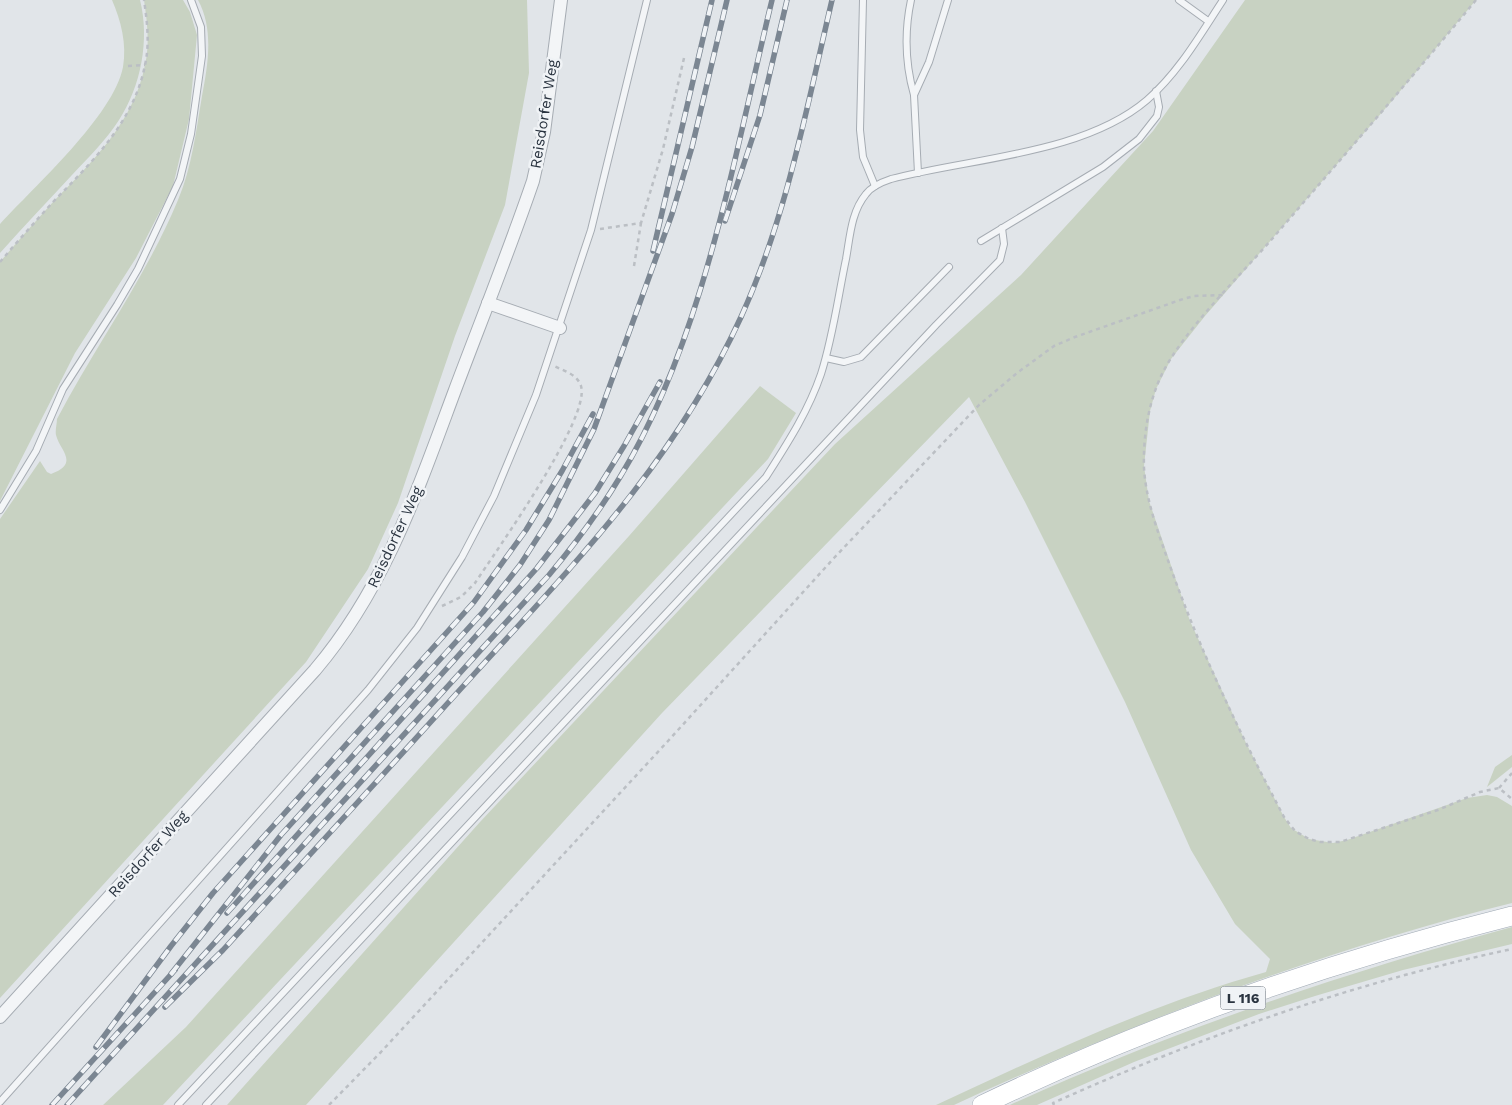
<svg xmlns="http://www.w3.org/2000/svg" width="1512" height="1105" font-family="'Work Sans',sans-serif">
	<style>
		.green { fill: #c8d2c2 }
		.lines { fill: none; stroke-linecap: round; stroke-linejoin: round }
		.service-casing { stroke: #a6acb3; stroke-width: 8 }
		.minor-casing { stroke: #a6acb3; stroke-width: 14 }
		.primary-casing { stroke: #a0aab4; stroke-width: 20 }
		.path { stroke: #bbbfc4; stroke-width: 2.5; stroke-dasharray: 4 4; stroke-linecap: butt }
		.service { stroke: #f3f5f7; stroke-width: 6 }
		.minor { stroke: #f3f5f7; stroke-width: 12 }
		.primary { stroke: #fff; stroke-width: 19 }
		.rail-casing { stroke: #7b8692; stroke-width: 5.5 }
		.rail { stroke: #f0f3f6; stroke-width: 4; stroke-dasharray: 11; stroke-linecap: butt }
		.labels { text-anchor: middle; stroke-width: 5; stroke-linejoin: round; paint-order: stroke }
		.shield { fill: #f0f3f6; stroke: #656d77; stroke-width: 1 }
		.shield-label { font-size: 14px; font-weight: bold; fill: #2a3440 }
		.street-label { font-size: 15px; fill: #2a3440; stroke: #f0f3f6 }
	</style>
	<rect width="100%" height="100%" fill="#e1e5e9"/>
	<!-- green -->
	<g class="green">
		<path d="M112,0H140C150,40 141,86 119,120C106,140 88,158 72,175C48,201 23,227 0,253V224C34,187 114,115 123,67C127,44 121,21 112,0Z"/>
		<path d="M144,0H183L190,12L197,35L189,119L173,186L136,258L75,353L0,501V262C17,242 35,222 53,202C92,162 134,122 145,65C150,43 147,21 144,0Z"/>
		<path d="M198,0H527L529,73L505,205L455,336L398,503L368,569L306,662L0,998V519L40,461L47,472L51,474C80,463 60,451 56,435C55,431 57,423 57,419C96,345 146,277 178,200C192,167 196,131 202,96C208,65 214,29 198,0Z"/>
		<path d="M1245,0H1476L1391,102L1205,316L1171,359L1156,389L1150,411L1144,466L1149,501L1190,621L1246,743L1284,817L1291,828L1309,839L1333,843L1347,840L1467,798L1487,795L1497,797L1512,806V903C1320,951 1134,1022 954,1105H936C1043,1055 1152,1004 1266,972L1270,959L1235,924L1191,850L1125,702L1025,502L969,397L662,713L306,1105H227L480,822L835,444L1021,275L1153,131Z"/>
		<path d="M760,386L796,413L768,459L163,1105H103L186,1027L629,536Z"/>
		<path d="M1512,755V767L1487,787L1495,767Z"/>
		<path d="M1512,927V944L1403,970L1315,996L1259,1014L1134,1062L1037,1105H1010C1172,1031 1340,974 1512,927Z"/>
	</g>
	<g class="lines">
		<!-- service casing -->
		<g class="service-casing">
			<g id="service">
				<path d="M863,0L860,130L863,157L875,186"/>
				<path d="M911,0C904,33 905,63 914,95"/>
				<path d="M1179,0L1208,21"/>
				<path d="M918,173L914,95L929,62L948,0"/>
				<path d="M981,241L1103,167L1139,139L1157,116L1159,107L1156,91"/>
				<path d="M826,358L844,362L861,357L949,267"/>
				<path d="M0,510L36,451L63,389L117,305L138,269L180,179L191,134L202,56L201,27L191,0"/>
				<path d="M0,1102L368,690L417,628L462,557L494,496L536,395L591,230L647,0"/>
				<path d="M178,1105L766,477C787,444 808,412 821,374C833,337 838,297 846,259C850,237 851,212 866,194C872,186 882,182 891,179C971,158 1084,154 1147,100C1179,72 1200,35 1223,0"/>
				<path d="M206,1105L936,325L1000,260L1004,244L1002,228"/>
			</g>
		</g>
		<!-- minor casing -->
		<g class="minor-casing">
			<g id="minor">
				<path d="M488,303L560,328"/>
				<path d="M0,1017L315,670C385,588 418,489 455,390C481,321 509,251 533,181L544,132L561,0"/>
			</g>
		</g>
		<!-- primary casing -->
		<g class="primary-casing">
			<path id="primary" d="M982,1105C1151,1024 1331,961 1512,916"/>
		</g>
		<!-- path -->
		<g class="path">
			<path d="M1476,0C1409,81 1340,160 1272,239C1238,278 1184,330 1162,374C1148,403 1143,437 1144,468C1146,502 1159,535 1170,566C1201,653 1241,736 1284,817L1295,831L1309,839L1320,842H1340L1438,810L1480,792L1499,788L1512,799"/>
			<path d="M128,66L145,65"/>
			<path d="M600,229L641,223L663,149L684,58"/>
			<path d="M0,262C17,242 35,222 53,202C92,162 134,122 145,65C150,43 147,21 144,0"/>
			<path d="M634,266L641,223"/>
			<path d="M442,606L461,597L475,583C496,551 591,418 581,386C577,374 564,371 554,366"/>
			<path d="M1499,788L1512,773"/>
			<path d="M329,1105L381,1052L668,741L834,558L979,405L1017,373L1054,346L1075,337L1180,300L1194,296L1223,295"/>
			<path d="M1054,1105L1053,1103C1202,1036 1353,983 1512,949"/>
		</g>
		<!-- service -->
		<use href="#service" class="service"/>
		<!-- minor -->
		<use href="#minor" class="minor"/>
		<!-- primary -->
		<use href="#primary" class="primary"/>
		<!-- rail casing -->
		<g class="rail-casing">
			<g id="rail">
				<path d="M725,221L760,115L787,0"/>
				<path d="M653,251L712,0"/>
				<path d="M227,913L537,568L595,493L624,446L660,382"/>
				<path d="M171,974L281,835L483,612L520,565L549,520L594,429L672,214L692,147L727,0"/>
				<path d="M165,1007L223,950C307,858 392,765 476,672C580,558 676,459 741,317C787,216 807,106 832,0"/>
				<path d="M96,1047L171,946L213,893L474,602L526,530L562,471L593,414"/>
				<path d="M52,1105L175,970"/>
				<path d="M67,1105L549,575C575,544 599,512 620,477C704,339 734,156 772,0"/>
			</g>
		</g>
		<!-- rail -->
		<use href="#rail" class="rail"/>
	</g>
	<g class="labels">
		<!-- shield labels -->
		<rect class="shield" x="1220.5" y="986.5" width="45" height="23" rx="4"/>
		<g class="shield-label">
			<text x="1243" y="1003">L 116</text>
		</g>
		<!-- street labels -->
		<g class="street-label">
			<text transform="translate(544 114) rotate(-81)" y="5">Reisdorfer Weg</text>
			<text transform="translate(395 537) rotate(-65)" y="5">Reisdorfer Weg</text>
			<text transform="translate(148 854) rotate(-48)" y="5">Reisdorfer Weg</text>
		</g>
	</g>
</svg>
